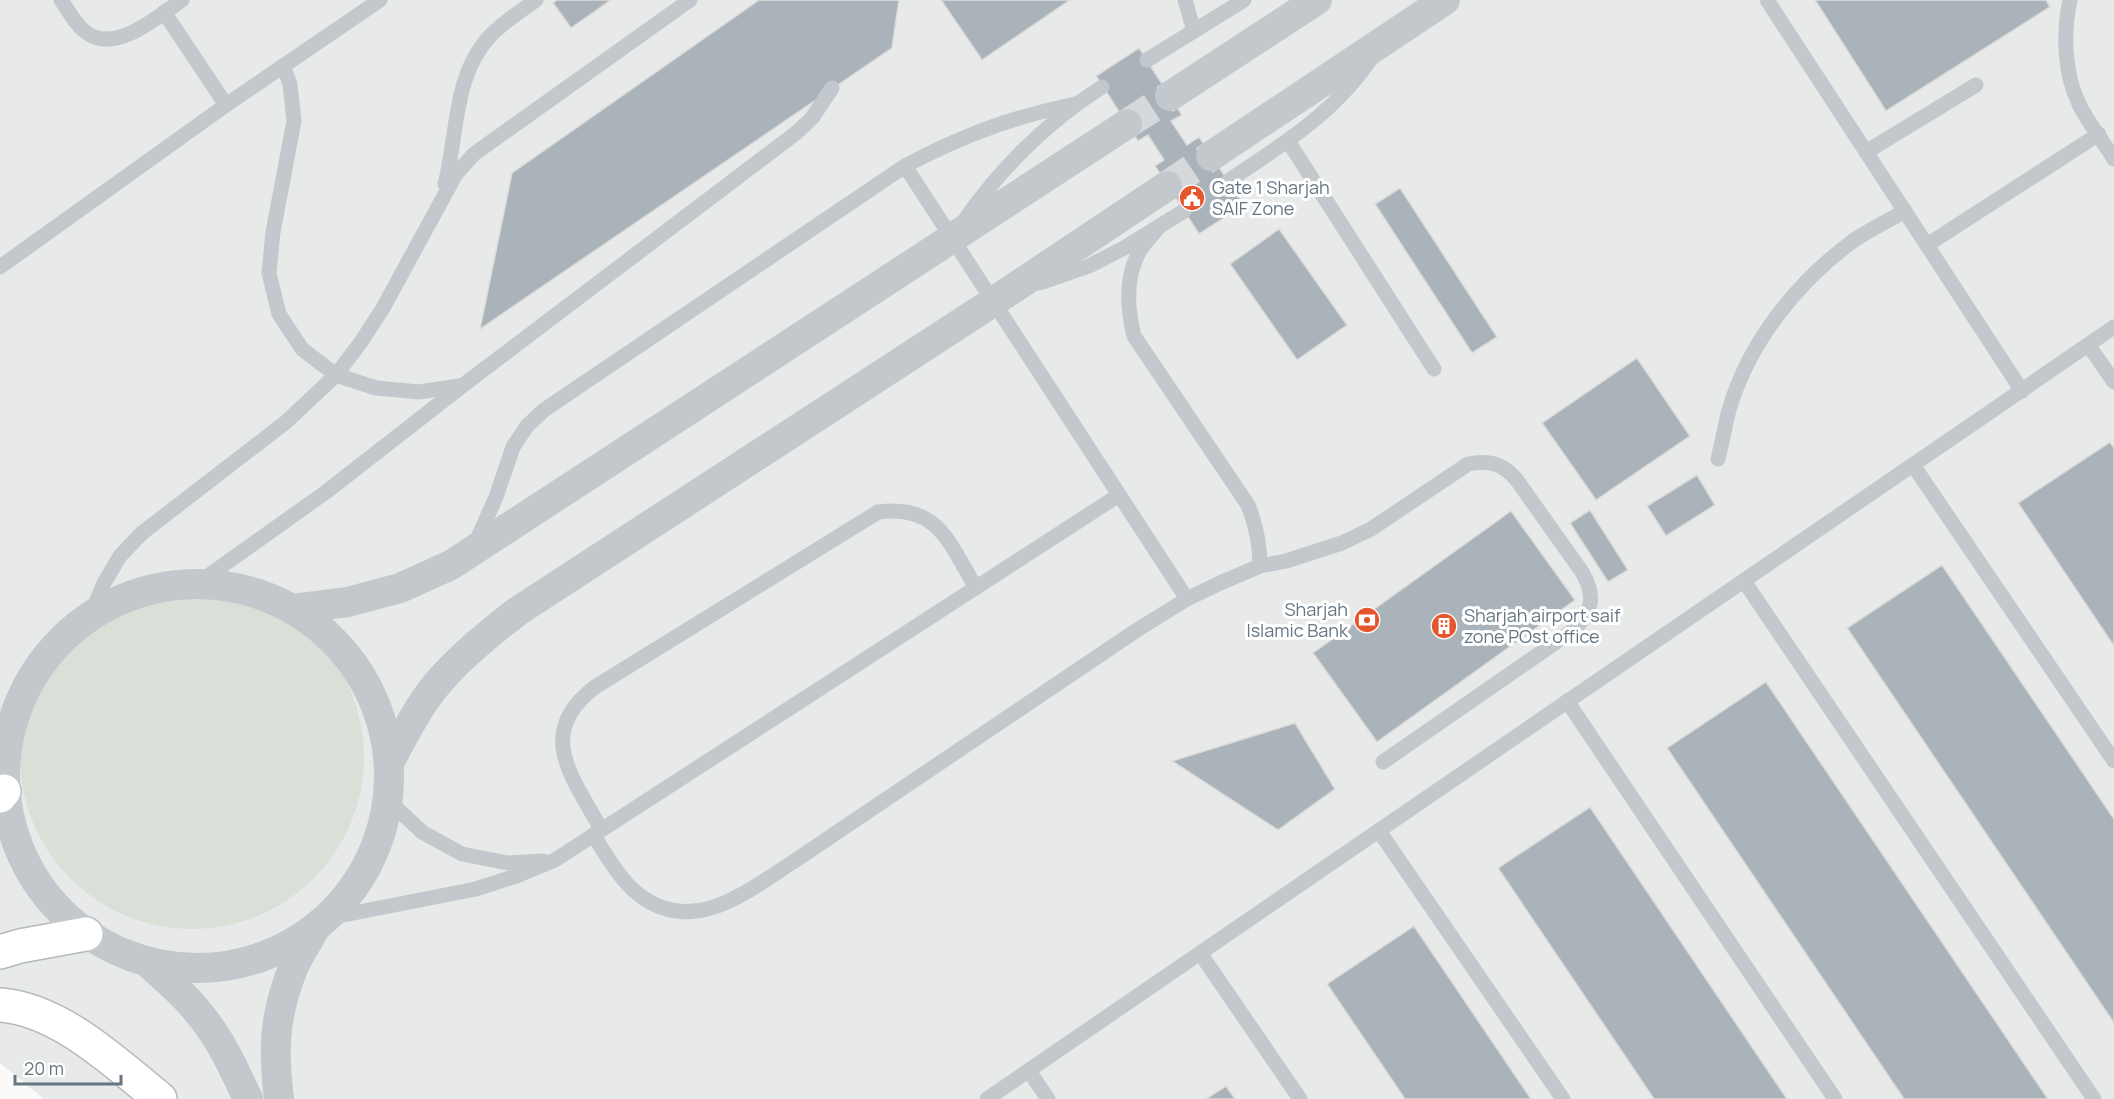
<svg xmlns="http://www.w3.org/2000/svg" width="2114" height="1099" font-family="Manrope,sans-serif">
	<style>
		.built { fill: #e8e9e9 }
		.green { fill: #dadfd7 }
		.building { fill: #aab3b9; stroke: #dcdcda; stroke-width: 1.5 }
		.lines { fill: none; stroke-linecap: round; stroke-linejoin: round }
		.street-tunnel { stroke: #d5d9db; stroke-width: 30; stroke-dasharray: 30 15; stroke-linecap: butt }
		.highway-casing { stroke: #b4b9bd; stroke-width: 36 }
		.path { stroke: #bbbfc2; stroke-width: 4; stroke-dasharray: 3 3; stroke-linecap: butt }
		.lane { stroke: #c3c8cc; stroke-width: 15 }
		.street { stroke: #c3c8cc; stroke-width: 30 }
		.highway { stroke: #fff; stroke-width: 33 }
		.labels { text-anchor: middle; stroke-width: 6; stroke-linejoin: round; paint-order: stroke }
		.poi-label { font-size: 18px; fill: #657683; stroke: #fff; text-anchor: start }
	</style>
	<rect width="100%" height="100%" fill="#fafaf8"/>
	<!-- built -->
	<path class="built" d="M0,0H2114V1099H44L0,1063Z"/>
	<!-- green -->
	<circle class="green" cx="192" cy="757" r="172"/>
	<!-- building -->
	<g class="building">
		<path d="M557,0H611L571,28L553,3Z"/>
		<path d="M759,0H899L892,48L480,329L512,173Z"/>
		<path d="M941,0H1070L982,60Z"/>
		<path d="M1815,0H2046L2050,7L1886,111Z"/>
		<path d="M1139,48L1182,115L1171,121L1187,145L1199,137L1244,205L1199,234L1155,166L1164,160L1148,135L1138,141L1096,76Z"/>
		<path d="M1400,188L1497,337L1472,353L1375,204Z"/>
		<path d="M1279,229L1347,325L1297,360L1230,264Z"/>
		<path d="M1637,358L1690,436L1596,500L1542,423Z"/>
		<path d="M2110,442L2114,448V646L2018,503Z"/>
		<path d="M1697,475L1715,505L1666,536L1647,506Z"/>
		<path d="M1590,510L1628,570L1608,582L1570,523Z"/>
		<path d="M1511,511L1575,600L1377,742L1313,653Z"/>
		<path d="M1942,565L2114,819V1023L1847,628Z"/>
		<path d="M1766,682L2048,1099H1904L1667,748Z"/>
		<path d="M1295,723L1335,789L1278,830L1172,761Z"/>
		<path d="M1590,807L1787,1099H1654L1498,868Z"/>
		<path d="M1414,926L1531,1099H1405L1327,984Z"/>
		<path d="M1226,1086L1235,1099H1206Z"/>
	</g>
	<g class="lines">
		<!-- street-tunnel -->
		<g class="street-tunnel">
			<path d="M1127,124L1170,96"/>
			<path d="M1167,186L1211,156"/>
		</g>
		<!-- highway casing -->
		<g class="highway-casing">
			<g id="highway">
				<path d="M0,796L4,791"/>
				<path d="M0,952L20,946L86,934"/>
				<path d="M0,1005C59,1009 116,1063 160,1099"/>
			</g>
		</g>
		<!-- path -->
		<path class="path" d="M0,754L5,750"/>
		<!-- lane -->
		<g class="lane">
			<path d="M61,0C68,10 74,22 83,30C113,57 157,17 182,0"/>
			<path d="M1185,0L1194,31"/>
			<path d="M1767,0L2022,391"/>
			<path d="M2070,0C2063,33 2064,73 2079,104C2088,123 2103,141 2114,159"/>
			<path d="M164,12L226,105"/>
			<path d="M1147,60L1244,0"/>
			<path d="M283,66L290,84L294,121L273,232L269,273L279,314L302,349L336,375L376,388L419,392L459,386"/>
			<path d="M1288,141L1434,369"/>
			<path d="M1866,152L1976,85"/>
			<path d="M905,166L1187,599"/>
			<path d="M1228,181C1282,145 1336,112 1372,57"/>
			<path d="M445,184C458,134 453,73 492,34C505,21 521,11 536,0"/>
			<path d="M964,221C1000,169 1048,121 1102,87"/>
			<path d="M1158,228C1152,236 1143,244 1138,254C1125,280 1127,308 1134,336L1248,505C1256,525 1260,543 1260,566"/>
			<path d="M1927,245L2099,134"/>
			<path d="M0,267L226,105L380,0"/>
			<path d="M1040,283L1089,266L1124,248L1184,211"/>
			<path d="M2089,346L2114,382"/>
			<path d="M1718,459C1722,443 1725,426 1729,410C1749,342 1797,282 1853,241C1869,230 1888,221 1905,211"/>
			<path d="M1913,465L2114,761"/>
			<path d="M476,542L496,497L513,447L527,426L544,410L905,166C961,136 1012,117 1075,104"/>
			<path d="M1744,581L2094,1099"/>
			<path d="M198,583L326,492L462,386L796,133L812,118L832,88"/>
			<path d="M92,612L104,583L120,556L142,533L286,422L336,375L361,342L383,308L456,174L474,154L690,0"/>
			<path d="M1567,701L1835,1099"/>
			<path d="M388,800L422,832L462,854L508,863L543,861"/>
			<path d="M601,829C573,778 534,733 595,687L878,512C939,504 949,543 976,588"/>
			<path d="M1379,831L1563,1099"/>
			<path d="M593,835C606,854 619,879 638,894C693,937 746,892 793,862L1137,630L1187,599L1220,583L1260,566L1286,561L1342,543L1371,529L1468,464C1489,460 1502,463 1516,479L1582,572C1596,596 1593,613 1572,631L1383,762"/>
			<path d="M328,918L476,889L516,876L555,860L1119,495"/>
			<path d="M1200,953L1300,1099"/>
			<path d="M1029,1071L1048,1099"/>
			<path d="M987,1099L2114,327"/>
		</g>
		<!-- street -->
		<g class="street">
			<path d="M1170,96L1317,0"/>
			<path d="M1211,156L1445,0"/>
			<circle cx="197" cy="776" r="192"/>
			<path d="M293,609L348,602L400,588L451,565L1127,124"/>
			<path d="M390,761C406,732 421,700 445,675C467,651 492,631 518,611L993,302L1167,186"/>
			<path d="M146,961C166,979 186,996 202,1017C222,1042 235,1071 248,1099"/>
			<path d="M279,1099C273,1051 274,1017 292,971C297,957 307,944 314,930"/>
		</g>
		<!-- highway -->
		<use href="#highway" class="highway"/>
	</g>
	<!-- icons -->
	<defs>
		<g id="civic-disc" transform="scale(1.35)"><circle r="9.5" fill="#e4572e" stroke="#fff"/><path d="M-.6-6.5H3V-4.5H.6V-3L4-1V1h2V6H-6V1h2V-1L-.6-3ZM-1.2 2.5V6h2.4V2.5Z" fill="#fff"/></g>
		<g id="bank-disc" transform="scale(1.35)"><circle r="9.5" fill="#e4572e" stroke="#fff"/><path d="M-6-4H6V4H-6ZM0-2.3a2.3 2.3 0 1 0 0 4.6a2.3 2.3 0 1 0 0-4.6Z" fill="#fff"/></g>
		<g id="building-disc" transform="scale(1.35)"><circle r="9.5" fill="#e4572e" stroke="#fff"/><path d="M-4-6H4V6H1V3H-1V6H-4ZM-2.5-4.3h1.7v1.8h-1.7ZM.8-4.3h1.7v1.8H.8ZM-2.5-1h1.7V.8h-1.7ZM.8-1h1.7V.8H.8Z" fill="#fff"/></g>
	</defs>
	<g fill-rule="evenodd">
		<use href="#civic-disc" x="1192" y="198"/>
		<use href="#bank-disc" x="1367" y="620"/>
		<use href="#building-disc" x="1444" y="626"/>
	</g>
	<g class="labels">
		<!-- poi labels -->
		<g class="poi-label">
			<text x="1212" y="194">Gate 1 Sharjah<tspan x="1212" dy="21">SAIF Zone</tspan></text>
			<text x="1348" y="616" text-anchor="end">Sharjah<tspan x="1348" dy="21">Islamic Bank</tspan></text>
			<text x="1464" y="622">Sharjah airport saif<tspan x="1464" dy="21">zone POst office</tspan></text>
		</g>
	</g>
	<!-- scale -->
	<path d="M15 1075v9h106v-9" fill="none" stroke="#657683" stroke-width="3"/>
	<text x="24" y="1075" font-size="18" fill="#657683" stroke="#ffffff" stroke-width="4.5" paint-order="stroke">20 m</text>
</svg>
